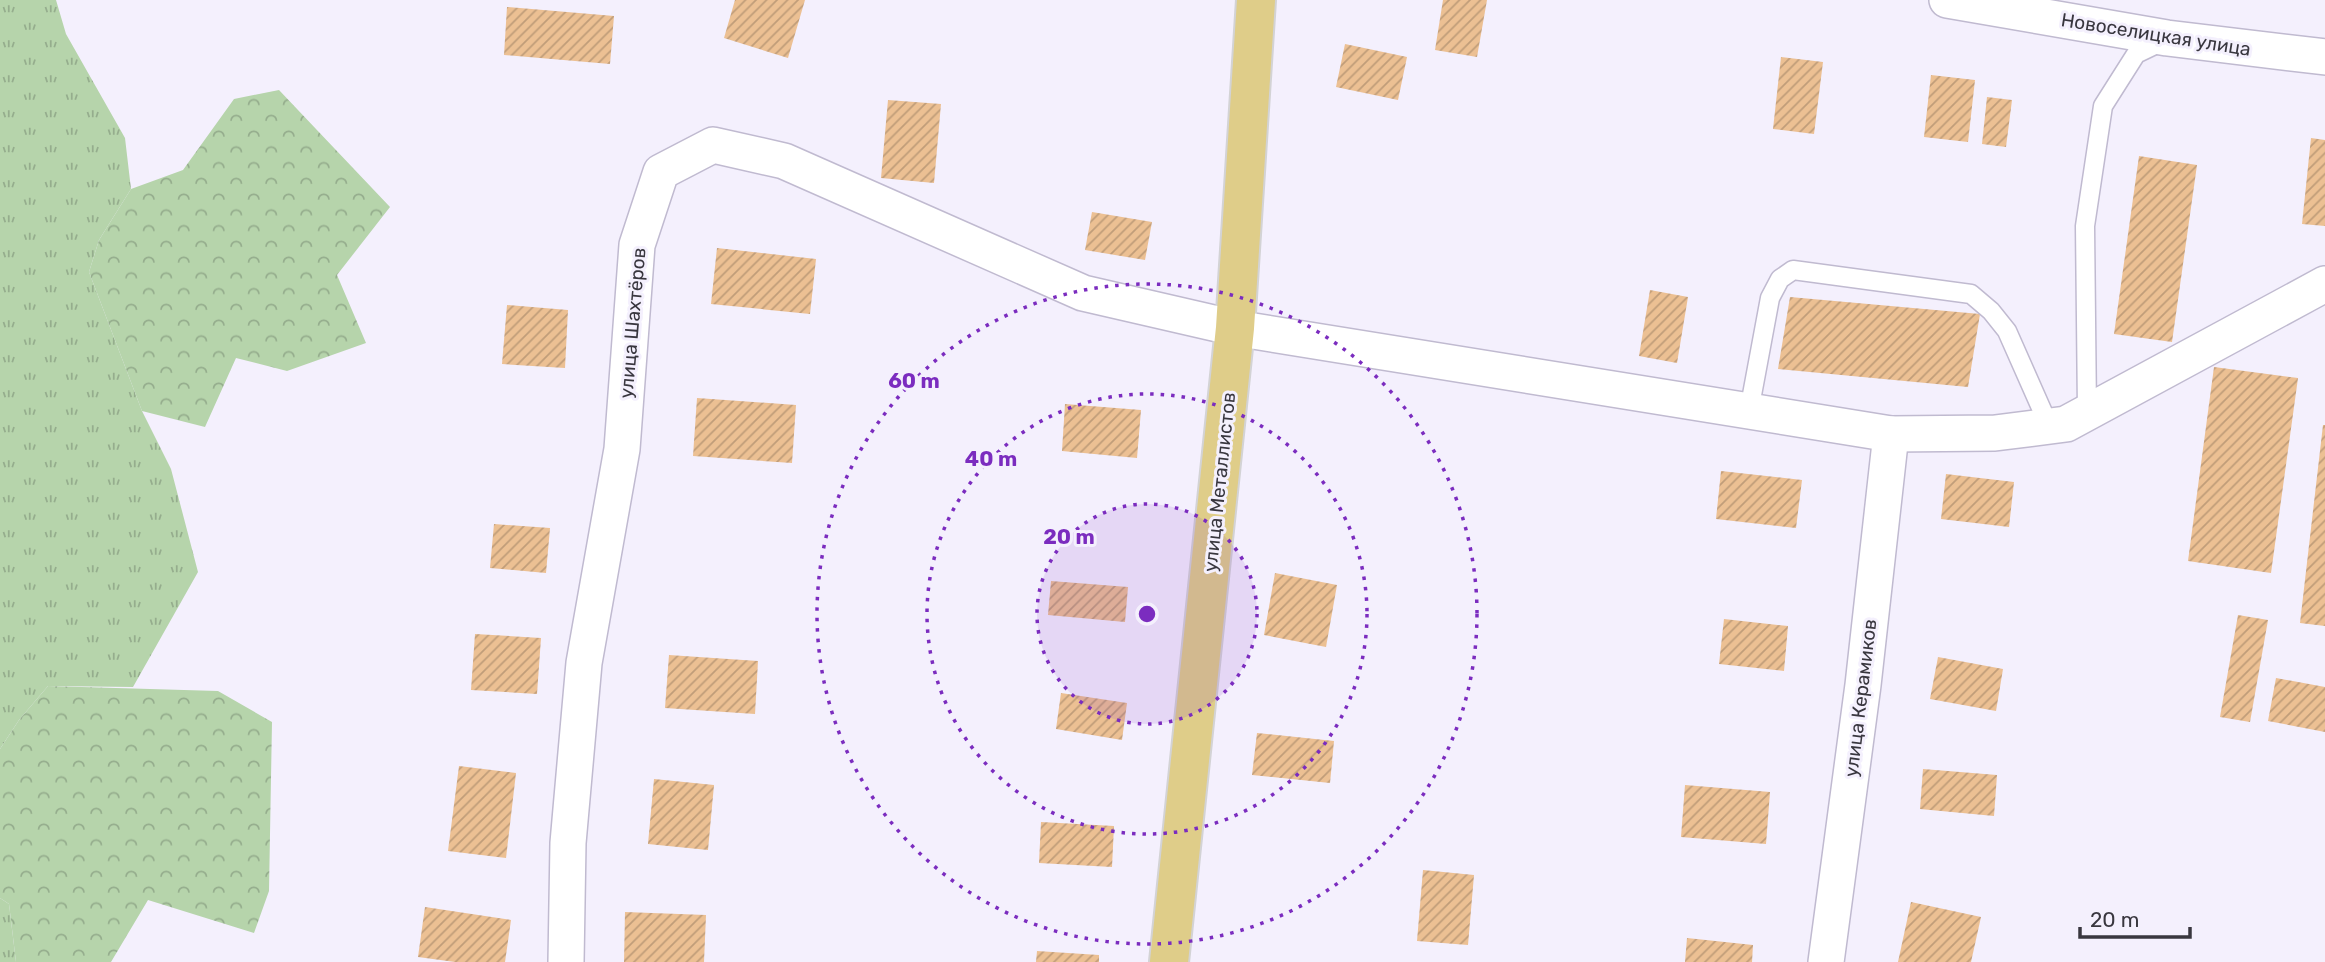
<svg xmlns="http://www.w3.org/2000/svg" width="2325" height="962" font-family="Rubik,sans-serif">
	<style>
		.grass { fill: url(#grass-tufts) }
		.forest { fill: url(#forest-crowns) }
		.building { fill: url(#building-hatch) }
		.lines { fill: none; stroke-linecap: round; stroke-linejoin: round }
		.lane-casing { stroke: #c0bad0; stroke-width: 21 }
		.street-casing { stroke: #c0bad0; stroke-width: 38 }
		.primary-casing { stroke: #d3d3d5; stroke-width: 42 }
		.lane { stroke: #fff; stroke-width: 18 }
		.street { stroke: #fff; stroke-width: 35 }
		.primary { stroke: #dfcd89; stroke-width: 38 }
		.ring { fill: none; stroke: #7b2cbf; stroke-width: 3.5; stroke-dasharray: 3.5 7 }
		.labels { text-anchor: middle; stroke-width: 6; stroke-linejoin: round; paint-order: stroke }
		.street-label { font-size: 19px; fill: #39373f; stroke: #f4f0fd }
		.centre { fill: #7b2cbf; stroke: #f4f0fd; stroke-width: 3.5 }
		.ring-label { font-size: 21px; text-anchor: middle; font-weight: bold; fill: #7b2cbf; stroke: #f4f0fd; stroke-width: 6; stroke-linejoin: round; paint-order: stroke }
	</style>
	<defs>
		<pattern id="grass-tufts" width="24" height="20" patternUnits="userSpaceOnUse" patternTransform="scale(1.75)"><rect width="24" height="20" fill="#b6d4ab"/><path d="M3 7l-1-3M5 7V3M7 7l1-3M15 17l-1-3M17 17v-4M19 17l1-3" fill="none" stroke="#95ad8d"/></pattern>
		<pattern id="forest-crowns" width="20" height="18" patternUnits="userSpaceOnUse" patternTransform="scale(1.75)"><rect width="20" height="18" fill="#b6d4ab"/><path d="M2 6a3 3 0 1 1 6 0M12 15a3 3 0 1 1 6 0" fill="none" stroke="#95ad8d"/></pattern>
		<pattern id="building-hatch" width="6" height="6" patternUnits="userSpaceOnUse" patternTransform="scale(1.75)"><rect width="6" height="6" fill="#ecc093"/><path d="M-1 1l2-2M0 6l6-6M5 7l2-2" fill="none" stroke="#c09d79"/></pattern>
	</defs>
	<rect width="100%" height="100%" fill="#f4f0fd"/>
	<!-- grass -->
	<g class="grass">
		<path d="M0,0H56L66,34L125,138L131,189L99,240L89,272L142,411L171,469L198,572L133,687L48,686L19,720L0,749Z"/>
		<path d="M0,898L9,904L16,962H0Z"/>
	</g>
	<!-- forest -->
	<g class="forest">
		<path d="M279,90L390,207L337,275L366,343L287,371L236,358L205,427L142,411L89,272L99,240L131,189L183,170L234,99Z"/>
		<path d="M48,686L218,691L272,722L269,891L254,933L148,900L111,962H16L9,904L0,898V749L19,720Z"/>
	</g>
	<!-- building -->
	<g class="building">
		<path d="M735,0H805L788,58L724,38Z"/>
		<path d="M1443,0H1487L1477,57L1435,50Z"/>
		<path d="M507,7L614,16L610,64L504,55Z"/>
		<path d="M1345,44L1407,57L1398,100L1336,87Z"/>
		<path d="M1781,57L1823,62L1814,134L1773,129Z"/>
		<path d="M1931,75L1975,80L1968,142L1924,137Z"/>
		<path d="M1987,97L2012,100L2006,147L1982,144Z"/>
		<path d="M888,100L941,104L934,183L881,178Z"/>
		<path d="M2311,138L2325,140V226L2302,224Z"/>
		<path d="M2139,156L2197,165L2172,342L2114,334Z"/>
		<path d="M1092,212L1152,222L1145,260L1085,250Z"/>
		<path d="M717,248L816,259L810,314L711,304Z"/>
		<path d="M1650,290L1688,297L1677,363L1639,356Z"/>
		<path d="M1790,297L1980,314L1968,387L1778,369Z"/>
		<path d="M507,305L568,310L565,368L502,364Z"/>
		<path d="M2214,367L2298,378L2271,573L2188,561Z"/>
		<path d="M697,398L796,405L792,463L693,456Z"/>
		<path d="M1065,404L1141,410L1137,458L1062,451Z"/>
		<path d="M2323,425H2325V626L2300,623Z"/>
		<path d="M1721,471L1802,480L1796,528L1716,519Z"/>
		<path d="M1946,474L2014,482L2009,527L1941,519Z"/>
		<path d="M494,524L550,528L546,573L490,568Z"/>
		<path d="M1275,573L1337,585L1326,647L1264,635Z"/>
		<path d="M1051,581L1128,587L1125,622L1048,615Z"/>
		<path d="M2238,615L2268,620L2250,722L2220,717Z"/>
		<path d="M1724,619L1788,626L1784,671L1719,664Z"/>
		<path d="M475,634L541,638L537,694L471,690Z"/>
		<path d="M669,655L758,661L755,714L665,708Z"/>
		<path d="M1938,657L2003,669L1996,711L1930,699Z"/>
		<path d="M2276,678L2325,687V732L2268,721Z"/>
		<path d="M1061,693L1127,703L1122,740L1056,729Z"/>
		<path d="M1257,733L1334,741L1330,783L1252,775Z"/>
		<path d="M459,766L516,773L506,858L448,851Z"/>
		<path d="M1923,769L1997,775L1994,816L1920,809Z"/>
		<path d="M654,779L714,785L708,850L648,844Z"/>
		<path d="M1685,785L1770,792L1766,844L1681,837Z"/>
		<path d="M1041,822L1114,826L1112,867L1039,863Z"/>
		<path d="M1423,870L1474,875L1468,945L1417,941Z"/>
		<path d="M1911,902L1981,917L1971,962H1898Z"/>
		<path d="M425,907L511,920L505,962H455L418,957Z"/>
		<path d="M625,912L706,915L704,962H624Z"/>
		<path d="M1687,938L1753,945L1752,962H1685Z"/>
		<path d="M1037,951L1099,955V962H1036Z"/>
	</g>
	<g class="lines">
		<!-- lane casing -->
		<g class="lane-casing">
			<g id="lane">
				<path d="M1749,411L1770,298L1780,279L1793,270L1971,294L1991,311L2007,331L2049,426"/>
				<path d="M2087,412L2085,226L2103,106L2136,54L2163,41"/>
			</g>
		</g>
		<!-- street casing -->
		<g class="street-casing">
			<g id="street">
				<path d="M1947,0L2167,38L2325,57"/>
				<path d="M566,962L568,843L584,663L622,449L637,245L661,172L713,145L784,161L1083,293L1235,328L1891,434L1995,433L2066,424L2325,284"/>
				<path d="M1826,962L1863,685L1891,434"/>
			</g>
		</g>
		<!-- primary casing -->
		<g class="primary-casing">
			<path id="primary" d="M1169,962L1235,328L1256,0"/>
		</g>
		<!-- lane -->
		<use href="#lane" class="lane"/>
		<!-- street -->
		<use href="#street" class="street"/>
		<!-- primary -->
		<use href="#primary" class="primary"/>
	</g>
	<!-- distance rings -->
	<circle cx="1147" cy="614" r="110" fill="#7b2cbf" fill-opacity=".12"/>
	<g class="ring">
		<circle cx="1147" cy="614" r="110"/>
		<circle cx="1147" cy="614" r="220"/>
		<circle cx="1147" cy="614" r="330"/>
	</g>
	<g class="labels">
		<!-- street labels -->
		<g class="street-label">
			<text transform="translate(2156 34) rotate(9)" y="7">Новоселицкая улица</text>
			<text transform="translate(632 323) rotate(-85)" y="7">улица Шахтёров</text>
			<text transform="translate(1219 482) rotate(-84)" y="7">улица Металлистов</text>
			<text transform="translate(1860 698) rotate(-83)" y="7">улица Керамиков</text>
		</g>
	</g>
	<circle cx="1147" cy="614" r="10" class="centre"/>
	<g class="ring-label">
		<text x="914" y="388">60 m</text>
		<text x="991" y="466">40 m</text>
		<text x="1069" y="544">20 m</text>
	</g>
	<!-- scale -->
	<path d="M2080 927v10h110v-10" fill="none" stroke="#39373f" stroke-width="3.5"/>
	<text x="2090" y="927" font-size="21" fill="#39373f" stroke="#f4f0fd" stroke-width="5" paint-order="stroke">20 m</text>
</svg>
